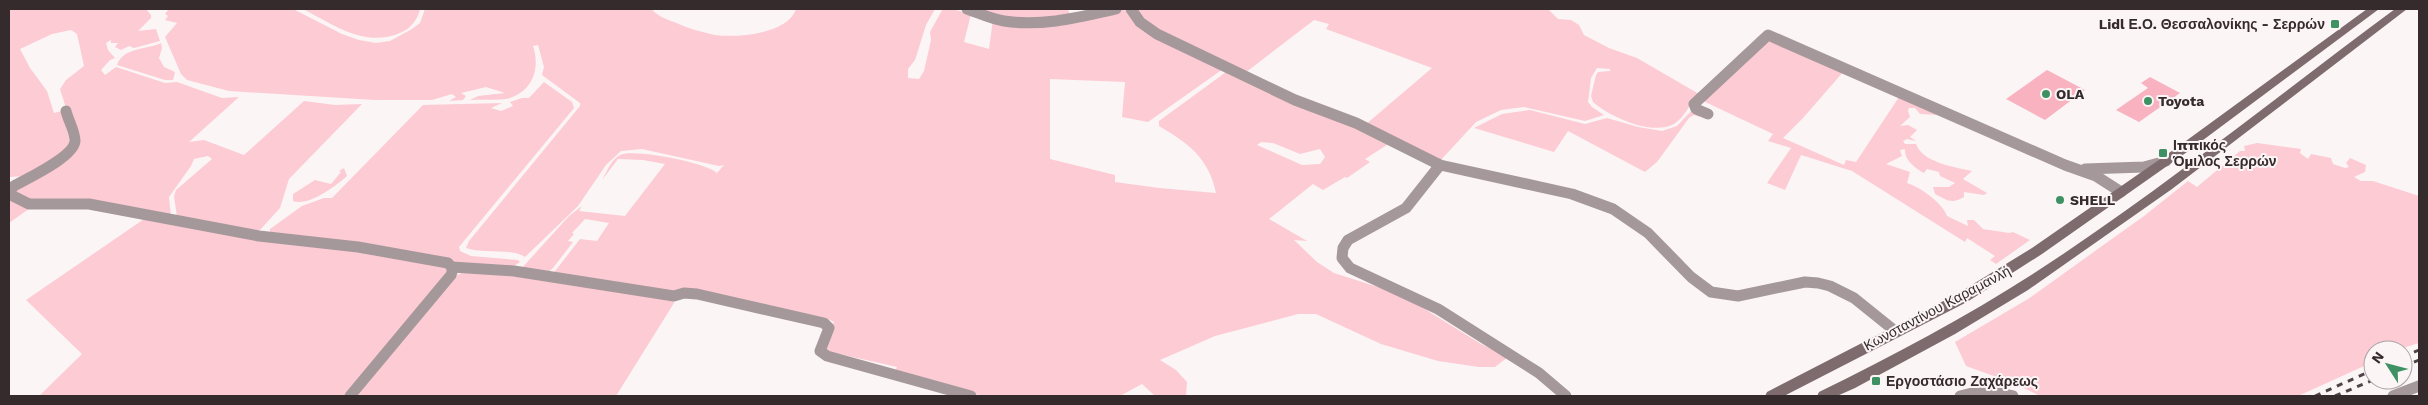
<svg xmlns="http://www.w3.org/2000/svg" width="2428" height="405" font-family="'Work Sans',sans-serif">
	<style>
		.green { fill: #fdcbd4; fill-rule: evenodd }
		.building { fill: #f9b2c0 }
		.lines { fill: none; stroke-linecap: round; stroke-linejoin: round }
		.street { stroke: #a5989a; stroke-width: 11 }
		.secondary { fill: #7d6b6e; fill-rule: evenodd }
		.rail { stroke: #4e4446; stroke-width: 3; stroke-dasharray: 6 6; stroke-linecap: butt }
		.poi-dot { fill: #3e9162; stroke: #fbf5f6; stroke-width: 2 }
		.labels { text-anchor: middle; stroke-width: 4; stroke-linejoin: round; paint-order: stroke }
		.poi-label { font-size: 14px; font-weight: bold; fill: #352a2c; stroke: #fbf5f6; text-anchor: start }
		.street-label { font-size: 14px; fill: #352a2c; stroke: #fbf5f6 }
	</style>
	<rect width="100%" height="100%" fill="#fbf5f6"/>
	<!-- green -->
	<g class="green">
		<path d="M9,9H146L151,15V18L138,31L156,29L160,41L134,48L129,46L121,50L115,47L118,43H111V40L106,43L108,50L115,58L110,60L101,70L105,75L116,67L165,83L177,82L222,98L239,97L189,142L204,140L244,155L304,101L335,105L362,104L289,179L280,208L260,230L249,231L177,217L174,196L176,190L212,159L208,156L194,159L191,166L169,197L171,217L33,202L13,190L70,154V108L65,105L60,89L66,80L84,66L77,34L71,30L52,34L20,49L30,68L47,91L54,113L62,111L69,138V146L61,155L26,176L9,177Z"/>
		<path d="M175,9H293L342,34L359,40L376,43L390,41L412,29L420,23L425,9H652C654,14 667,20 674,22C687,28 701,32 715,35C737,38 788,34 796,9H935L926,25L915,60L908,69V78L919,79L924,71L931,40L930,32L942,10L952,9L971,14L964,42L989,49L993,19L1002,22L1124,10L1223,69L1148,122L1122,117L1125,82L1050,79V159L1115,175V182L1159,188L1216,193C1209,158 1188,143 1159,126V121L1226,72L1390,143L1365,159L1370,162L1347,178L1345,177L1323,190L1313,184L1269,219L1307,241L1294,240L1317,262L1334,273L1384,289L1420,306L1481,344L1508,357L1495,367H1479L1438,361L1381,344L1316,314H1298L1215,336L1160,360L1176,370L1187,382L1186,396H1155L1142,384L1120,396H984L894,374L897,367L822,350L834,322L826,318L552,275L580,239L597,241L609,223L585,219L572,233L574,234L568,241L573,242L553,268L546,274L521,269L569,216L582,206L579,211L625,216L665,164L643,160L618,159L602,180C607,171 611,160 620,155C633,148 708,163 717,173L724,165L719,166L642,149L621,151L606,165L578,206L525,257C512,248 483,254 466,248L469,241L580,106V103L542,75L544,67L538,45L533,46C540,67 534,90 510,98C501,101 481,99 470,100L478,96L505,93L486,87L461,93L466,96L463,100L449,101L456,97L452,94L432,100H375L229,91L187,80L181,74L165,37L177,23L165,20L168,16L165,14L168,10ZM1261,142L1273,143L1300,154L1320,149L1325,157L1320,164L1302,165L1257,145Z"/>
		<path d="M303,9H420C418,19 411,28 402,32C366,49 334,25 303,9Z"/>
		<path d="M972,9H1068L1070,16L1013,20Z"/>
		<path d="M1134,9H1548L1558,19L1571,20L1579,25L1584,35L1609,48L1637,58L1699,94C1690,103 1685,117 1674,124C1652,136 1610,117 1593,102L1591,96L1596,75L1598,72L1610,71V69L1597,68L1591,78L1588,102L1592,107L1604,115L1585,121L1524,107L1501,110L1476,122L1439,162L1365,125L1432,68L1326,29L1329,24L1314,20L1245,73L1149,26Z"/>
		<path d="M1766,40L1844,71L1803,118L1783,138L1844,165L1846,160L1856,162L1901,94L1939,115L1920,114L1915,108H1909L1908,111L1910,117L1900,126L1908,125L1917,130L1910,137L1916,141L1907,139L1903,141L1905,144H1916C1923,163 1955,167 1972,171L1963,179L1987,193L1984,195L1964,192V197C1952,204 1948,201 1935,194L1933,187H1949L1955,183L1940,176L1939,172L1927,169L1924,173C1915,168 1904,160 1905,149L1900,150L1902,156L1886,164L1910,172L1907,183C1920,187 1943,203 1947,216L1968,226L1967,220H1974L1983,229L2009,233L2013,232L2030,240L1996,264L1990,260L1995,256L1967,238L1965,242L1852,171L1801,155L1785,190L1767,183L1791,148L1768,141L1773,134L1701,100Z"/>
		<path d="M161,43L162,48L159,58L164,67L175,72L173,80H165L117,65C123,47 147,50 161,43Z"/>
		<path d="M544,82L572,102L574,108L459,247L460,251L471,256L518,260L520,262L511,268L457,265L270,233V229L302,206L324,198H332L423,105L502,103L491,108L501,111L513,106L510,102L522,98H529Z"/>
		<path d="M1694,108L1700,117L1694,115L1689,118L1657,162L1645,172L1568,131L1554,152L1474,128L1502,114L1530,110L1585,124L1607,118L1638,127L1662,131L1677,126Z"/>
		<path d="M2257,143L2301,149L2300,153L2308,159L2311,154L2331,158L2333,164L2345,168L2349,167L2346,163L2350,158L2366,165L2365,172L2354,177L2361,181H2373L2419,196V343L2397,350H2373V362L2298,396H2040L2016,384L1966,366L1955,342L2028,299L2144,216L2188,181L2197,187L2240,151H2245L2244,146Z"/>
		<path d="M344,168L347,176C336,186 308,207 293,201V194L315,180L331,184L341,172L339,171Z"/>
		<path d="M9,198L33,206L9,223Z"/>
		<path d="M147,217L437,262L449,270L351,396H39L82,354L26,300Z"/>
		<path d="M472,269L673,300L674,303L616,396H357L457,275Z"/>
	</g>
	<!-- building -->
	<g class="building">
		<path d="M2047,70L2085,90L2045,120L2006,99Z"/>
		<path d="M2150,77L2180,93L2139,122L2116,110L2148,88L2141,83Z"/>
	</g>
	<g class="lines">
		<!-- street -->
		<g class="street">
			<path d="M967,9C979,13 991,19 1004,21C1042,27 1080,17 1116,9"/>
			<path d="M1131,9L1140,22L1157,34L1295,100L1356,123L1440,165L1572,194L1613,209L1648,233L1691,277L1711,292L1738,296L1805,282L1818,283L1830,286L1854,298L1895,331"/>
			<path d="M1708,114L1696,109L1694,104L1768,35L2065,165L2096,176L2121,192"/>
			<path d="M1440,165L1406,208L1348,240L1343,248L1342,258L1350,268L1438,309L1539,373L1566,396"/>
			<path d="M2085,169L2144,167L2166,161"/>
			<path d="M9,192L14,186C28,178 74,157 75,141C75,131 68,120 66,111"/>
			<path d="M9,194L29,204H89L259,236L358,247L448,263L453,269L451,275L350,396"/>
			<path d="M452,267L514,271L674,296L684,293L697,294L824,323L829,328L820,351L827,356L971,396"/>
			<path d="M1960,396L1984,390L2013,396"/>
			<path d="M2393,396L2419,386"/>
		</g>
		<!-- secondary -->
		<g class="secondary">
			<path d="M2367,9H2379L2187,152L2042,254L1967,302L1784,396H1765L1767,392L1957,294L2032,248L2179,146Z"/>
			<path d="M2395,9H2407L2172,189L2028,290L1955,334L1855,388L1837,396H1817L1819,392C1905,350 1990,304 2069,250C2181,174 2287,89 2395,9Z"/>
		</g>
		<!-- rail -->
		<g class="rail">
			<path d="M2403,357L2419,350"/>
			<path d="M2403,367L2419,360"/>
			<path d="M2315,396L2373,370"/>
			<path d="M2335,396L2373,380"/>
		</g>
	</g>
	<!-- markers -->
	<g class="poi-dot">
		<rect x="2330" y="19" width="10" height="10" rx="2.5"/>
		<circle cx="2046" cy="94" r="5"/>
		<circle cx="2148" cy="101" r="5"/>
		<rect x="2158" y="148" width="10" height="10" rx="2.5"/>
		<circle cx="2060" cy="200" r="5"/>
		<rect x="1871" y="376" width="10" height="10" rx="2.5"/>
	</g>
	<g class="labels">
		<!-- poi labels -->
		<g class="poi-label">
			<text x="2325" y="29" text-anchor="end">Lidl Ε.Ο. Θεσσαλονίκης - Σερρών</text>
			<text x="2056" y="99">OLA</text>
			<text x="2158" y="106">Toyota</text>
			<text x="2173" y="150">Ιππικός<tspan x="2173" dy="16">Όμιλος Σερρών</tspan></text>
			<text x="2070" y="205">SHELL</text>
			<text x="1886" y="386">Εργοστάσιο Ζαχάρεως</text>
		</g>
		<!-- street labels -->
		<g class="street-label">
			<text transform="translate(1937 308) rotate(-28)" y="5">Κωνσταντίνου Καραμανλή</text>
		</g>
	</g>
	<!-- border -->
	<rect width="2428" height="405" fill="none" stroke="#352a2c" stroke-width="20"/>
	<!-- north arrow -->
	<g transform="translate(2388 365) rotate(306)"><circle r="24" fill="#fbf5f6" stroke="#aca4a5"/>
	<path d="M0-4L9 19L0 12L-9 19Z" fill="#3e9162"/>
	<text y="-8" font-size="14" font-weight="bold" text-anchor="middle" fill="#352a2c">N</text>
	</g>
</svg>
